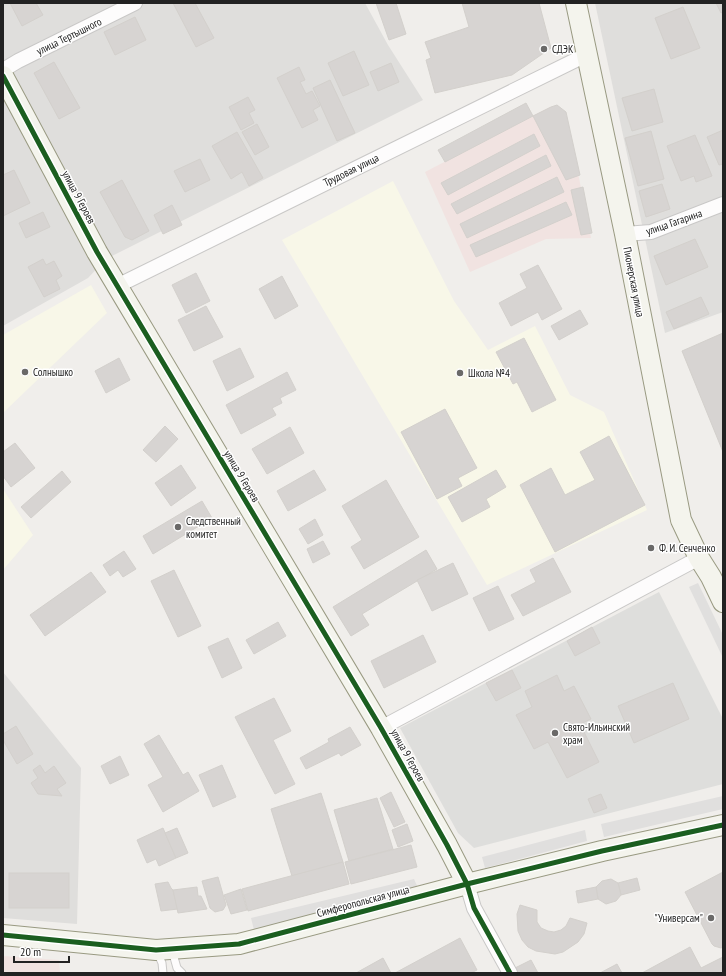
<svg xmlns="http://www.w3.org/2000/svg" width="726" height="976" font-family="'PT Sans Narrow',sans-serif">
	<style>
		.residential { fill: #dfdedc }
		.commercial { fill: #f1e3e1 }
		.education { fill: #f8f7e8 }
		.religious { fill: #dededc }
		.parking { fill: #e0dfde }
		.building { fill: #d7d4d2; stroke: #d3d0cc }
		.lines { fill: none; stroke-linecap: round; stroke-linejoin: round }
		.lane-casing { stroke: #c9c8c7; stroke-width: 9 }
		.street-casing { stroke: #c9c8c7; stroke-width: 16 }
		.secondary-casing { stroke: #999a82; stroke-width: 22 }
		.lane { stroke: #fdfcfc; stroke-width: 7 }
		.street { stroke: #fdfcfc; stroke-width: 14 }
		.secondary { stroke: #f4f4ed; stroke-width: 20 }
		.cycleway-casing { stroke: #fff; stroke-width: 8 }
		.cycleway { stroke: #1b5e20; stroke-width: 5 }
		.poi-dot { fill: #6a6968; stroke: #fff; stroke-width: 1.5 }
		.labels { text-anchor: middle; stroke-width: 3; stroke-linejoin: round; paint-order: stroke }
		.street-label { font-size: 11px; fill: #222; stroke: #fff }
		.poi-label { font-size: 11px; fill: #222; stroke: #fff; text-anchor: start }
	</style>
	<rect width="100%" height="100%" fill="#f0eeeb"/>
	<!-- residential -->
	<g class="residential">
		<path d="M3,3H365L388,45L423,100L106,259L88,278L3,326Z"/>
		<path d="M595,3H723V312L665,333Z"/>
		<path d="M3,672L81,768L77,924L3,918Z"/>
	</g>
	<!-- commercial -->
	<g class="commercial">
		<path d="M550,107L567,118L591,238L546,239L470,272L425,172Z"/>
		<path d="M3,956L59,960L60,973H3Z"/>
	</g>
	<!-- education -->
	<g class="education">
		<path d="M393,181L454,301L488,350L535,326L570,395L604,412L647,510L487,585L282,240Z"/>
		<path d="M91,285L107,313L3,413V335Z"/>
		<path d="M3,489L33,535L3,570Z"/>
	</g>
	<!-- religious -->
	<path class="religious" d="M659,592L723,719V784L474,848L458,833L400,728Z"/>
	<!-- parking -->
	<g class="parking">
		<path d="M698,583L723,635V658L689,587Z"/>
		<path d="M723,796V809L604,837L601,824Z"/>
		<path d="M585,830L587,841L485,868L482,857Z"/>
		<path d="M414,879L418,888L254,930L251,918Z"/>
	</g>
	<!-- building -->
	<g class="building">
		<path d="M10,3H36L43,15L22,26Z"/>
		<path d="M173,3H195L214,38L196,47Z"/>
		<path d="M376,3H396L406,34L389,40Z"/>
		<path d="M462,3H539L551,48L512,75L435,93L426,60L431,58L425,42L469,27Z"/>
		<path d="M716,3H723V12L721,13Z"/>
		<path d="M683,7L700,48L671,59L655,18Z"/>
		<path d="M135,17L146,40L115,55L104,32Z"/>
		<path d="M354,51L369,85L343,96L328,63Z"/>
		<path d="M54,62L80,108L59,119L34,73Z"/>
		<path d="M391,63L399,82L378,91L370,72Z"/>
		<path d="M299,67L305,80L300,82L306,94L312,91L320,106L313,110L318,120L302,128L277,78Z"/>
		<path d="M330,80L355,133L337,141L313,88Z"/>
		<path d="M654,89L663,122L632,131L622,98Z"/>
		<path d="M248,97L255,110L249,113L254,123L241,130L229,107Z"/>
		<path d="M526,103L533,116L445,162L438,150Z"/>
		<path d="M557,105L566,112L580,175L566,180L533,116L551,107Z"/>
		<path d="M257,124L269,147L255,155L242,132Z"/>
		<path d="M723,130V164L719,165L707,137Z"/>
		<path d="M651,131L664,179L638,186L625,138Z"/>
		<path d="M237,132L263,178L249,186L242,172L231,179L212,146Z"/>
		<path d="M534,134L540,146L448,195L441,183Z"/>
		<path d="M695,135L712,176L696,182L694,176L681,181L667,146Z"/>
		<path d="M546,155L551,166L457,214L451,204Z"/>
		<path d="M200,159L210,180L185,192L174,171Z"/>
		<path d="M14,170L30,203L3,216V175Z"/>
		<path d="M557,177L564,192L467,238L460,224Z"/>
		<path d="M122,180L149,231L132,240L125,237L100,192Z"/>
		<path d="M662,184L670,209L646,217L639,191Z"/>
		<path d="M583,187L592,233L581,235L571,190Z"/>
		<path d="M566,202L572,215L476,257L470,245Z"/>
		<path d="M172,205L182,225L163,234L154,215Z"/>
		<path d="M43,212L50,227L26,238L19,223Z"/>
		<path d="M695,239L708,267L666,285L654,256Z"/>
		<path d="M43,259L46,265L54,261L62,276L56,280L60,289L44,297L28,267Z"/>
		<path d="M538,265L562,309L542,320L538,312L511,326L499,303L527,288L520,274Z"/>
		<path d="M196,273L210,301L186,313L172,285Z"/>
		<path d="M282,276L298,306L275,319L259,289Z"/>
		<path d="M701,297L709,314L674,329L666,312Z"/>
		<path d="M206,306L223,337L194,351L178,320Z"/>
		<path d="M580,310L588,324L559,340L551,326Z"/>
		<path d="M723,333V452L682,351Z"/>
		<path d="M524,338L556,400L532,412L517,382L513,384L496,352Z"/>
		<path d="M240,348L254,377L227,391L213,361Z"/>
		<path d="M119,358L130,380L106,393L95,371Z"/>
		<path d="M287,372L296,390L280,398L282,403L272,408L276,415L241,434L226,405Z"/>
		<path d="M445,409L477,468L458,478L462,486L437,499L401,432Z"/>
		<path d="M165,426L178,439L156,462L143,450Z"/>
		<path d="M290,427L304,453L267,474L252,449Z"/>
		<path d="M609,436L645,505L555,552L520,485L551,468L565,495L595,480L580,452Z"/>
		<path d="M15,443L35,468L11,487L3,476V452Z"/>
		<path d="M181,465L196,488L171,506L155,483Z"/>
		<path d="M314,470L326,490L288,511L277,491Z"/>
		<path d="M496,470L506,487L486,499L490,507L462,522L448,497Z"/>
		<path d="M62,471L71,482L31,518L21,507Z"/>
		<path d="M386,480L419,537L364,569L351,547L362,540L342,506Z"/>
		<path d="M202,501L212,518L153,554L143,536Z"/>
		<path d="M315,519L323,535L308,544L299,529Z"/>
		<path d="M323,541L330,554L313,563L307,549Z"/>
		<path d="M426,550L437,569L362,614L369,625L351,636L333,607Z"/>
		<path d="M124,551L136,569L123,577L118,570L110,576L103,565Z"/>
		<path d="M553,558L571,592L523,616L511,595L536,582L530,570Z"/>
		<path d="M453,563L468,594L432,611L417,580Z"/>
		<path d="M174,570L201,626L178,637L151,581Z"/>
		<path d="M91,572L106,592L45,636L30,615Z"/>
		<path d="M498,586L514,619L489,631L473,598Z"/>
		<path d="M278,622L286,636L254,654L246,640Z"/>
		<path d="M592,627L600,643L575,656L567,641Z"/>
		<path d="M423,635L436,662L384,688L371,661Z"/>
		<path d="M228,638L242,668L222,678L208,647Z"/>
		<path d="M512,670L521,688L496,701L486,683Z"/>
		<path d="M557,675L564,691L574,686L591,719L580,724L599,762L567,778L548,742L534,749L516,715L532,707L525,691Z"/>
		<path d="M673,683L689,719L634,743L618,706Z"/>
		<path d="M274,698L291,731L273,740L295,784L275,794L235,717Z"/>
		<path d="M16,726L33,754L17,764L3,740V734Z"/>
		<path d="M350,727L361,745L341,756L339,753L306,769L300,758L329,742L328,739Z"/>
		<path d="M159,735L183,775L188,772L199,791L163,812L148,785L163,777L144,744Z"/>
		<path d="M120,756L129,775L110,784L101,766Z"/>
		<path d="M40,765L45,773L54,766L66,783L57,789L62,796L38,794L31,783L38,778L33,770Z"/>
		<path d="M222,765L236,797L213,807L199,775Z"/>
		<path d="M391,792L405,822L394,827L380,798Z"/>
		<path d="M321,793L343,862L292,876L271,809Z"/>
		<path d="M601,794L607,808L594,813L588,799Z"/>
		<path d="M377,798L393,849L349,861L334,810Z"/>
		<path d="M407,824L413,841L398,847L392,830Z"/>
		<path d="M163,828L176,858L159,866L156,859L147,863L137,840Z"/>
		<path d="M177,828L188,853L176,858L165,833Z"/>
		<path d="M411,845L417,867L351,884L345,862Z"/>
		<path d="M343,862L349,884L248,911L242,889Z"/>
		<path d="M723,872V947L721,948L714,946L712,944L685,892Z"/>
		<rect x="9" y="873" width="60" height="35"/>
		<path d="M218,877L226,905L223,910L215,912L210,908L202,881Z"/>
		<path d="M637,878L640,890L621,895L618,883Z"/>
		<path d="M611,879L618,883L621,895L616,901L606,904L598,899L596,887L602,881Z"/>
		<path d="M168,882L171,888L173,890L178,909L161,911L155,884Z"/>
		<path d="M197,887L198,896H201L207,909L178,913L173,890Z"/>
		<path d="M596,887L598,899L578,903L576,891Z"/>
		<path d="M241,889L247,910L231,914L224,895Z"/>
		<path d="M520,905L537,910V922L541,928L548,931L554,932L561,930L566,926L570,918L587,923L584,934L578,942L563,952L555,954L536,951L528,947L522,940L518,931L517,914Z"/>
		<path d="M460,938L477,970L471,973H395Z"/>
		<path d="M690,947L701,968L723,957V973H642Z"/>
		<path d="M383,958L391,973H356Z"/>
		<path d="M531,960L538,973H518L515,968Z"/>
		<path d="M617,964L622,973H600Z"/>
	</g>
	<g class="lines">
		<!-- lane casing -->
		<g class="lane-casing">
			<g id="lane">
				<path d="M172,950L177,968L182,973"/>
				<path d="M157,952L162,963L163,973"/>
			</g>
		</g>
		<!-- street casing -->
		<g class="street-casing">
			<g id="street">
				<path d="M3,70L18,61L135,3"/>
				<path d="M625,234L651,232L723,204"/>
				<path d="M117,286L586,55"/>
				<path d="M381,728L699,558"/>
				<path d="M467,884L474,908L510,973"/>
			</g>
		</g>
		<!-- secondary casing -->
		<g class="secondary-casing">
			<g id="secondary">
				<path d="M576,3L625,234L681,520L699,558L711,577L723,602"/>
				<path d="M3,76L97,252L381,728L447,845L467,884"/>
				<path d="M3,935L156,950L239,944L467,884L602,851L723,825"/>
			</g>
		</g>
		<!-- lane -->
		<use href="#lane" class="lane"/>
		<!-- street -->
		<use href="#street" class="street"/>
		<!-- secondary -->
		<use href="#secondary" class="secondary"/>
		<!-- cycleway casing -->
		<g class="cycleway-casing">
			<g id="cycleway">
				<path d="M3,76L97,252L381,728L447,845L467,884L474,908L510,973"/>
				<path d="M3,935L156,950L239,944L467,884L602,851L723,825"/>
			</g>
		</g>
		<!-- cycleway -->
		<use href="#cycleway" class="cycleway"/>
	</g>
	<!-- markers -->
	<g class="poi-dot">
		<circle cx="544" cy="49" r="4"/>
		<circle cx="25" cy="372" r="4"/>
		<circle cx="460" cy="373" r="4"/>
		<circle cx="178" cy="527" r="4"/>
		<circle cx="651" cy="548" r="4"/>
		<circle cx="555" cy="733" r="4"/>
		<circle cx="711" cy="918" r="4"/>
	</g>
	<g class="labels">
		<!-- street labels -->
		<g class="street-label">
			<text transform="translate(69 36) rotate(-26)" y="4">улица Тертышного</text>
			<text transform="translate(351 170) rotate(-26)" y="4">Трудовая улица</text>
			<text transform="translate(79 197) rotate(62)" y="4">улица 9 Героев</text>
			<text transform="translate(674 222) rotate(-19)" y="4">улица Гагарина</text>
			<text transform="translate(634 282) rotate(79)" y="4">Пионерская улица</text>
			<text transform="translate(242 476) rotate(59)" y="4">улица 9 Героев</text>
			<text transform="translate(408 755) rotate(61)" y="4">улица 9 Героев</text>
			<text transform="translate(363 901) rotate(-15)" y="4">Симферопольская улица</text>
		</g>
		<!-- poi labels -->
		<g class="poi-label">
			<text x="552" y="53">СДЭК</text>
			<text x="33" y="376">Солнышко</text>
			<text x="468" y="377">Школа №4</text>
			<text x="186" y="525">Следственный<tspan x="186" dy="13">комитет</tspan></text>
			<text x="659" y="552">Ф. И. Сенченко</text>
			<text x="563" y="731">Свято-Ильинский<tspan x="563" dy="13">храм</tspan></text>
			<text x="703" y="922" text-anchor="end">"Универсам"</text>
		</g>
	</g>
	<!-- border -->
	<rect width="726" height="976" fill="none" stroke="#222222" stroke-width="8"/>
	<!-- scale -->
	<path d="M14 956v6h55v-6" fill="none" stroke="#222222" stroke-width="2"/>
	<text x="20" y="956" font-size="12" fill="#222222" stroke="#ffffff" stroke-width="3" paint-order="stroke">20 m</text>
</svg>
